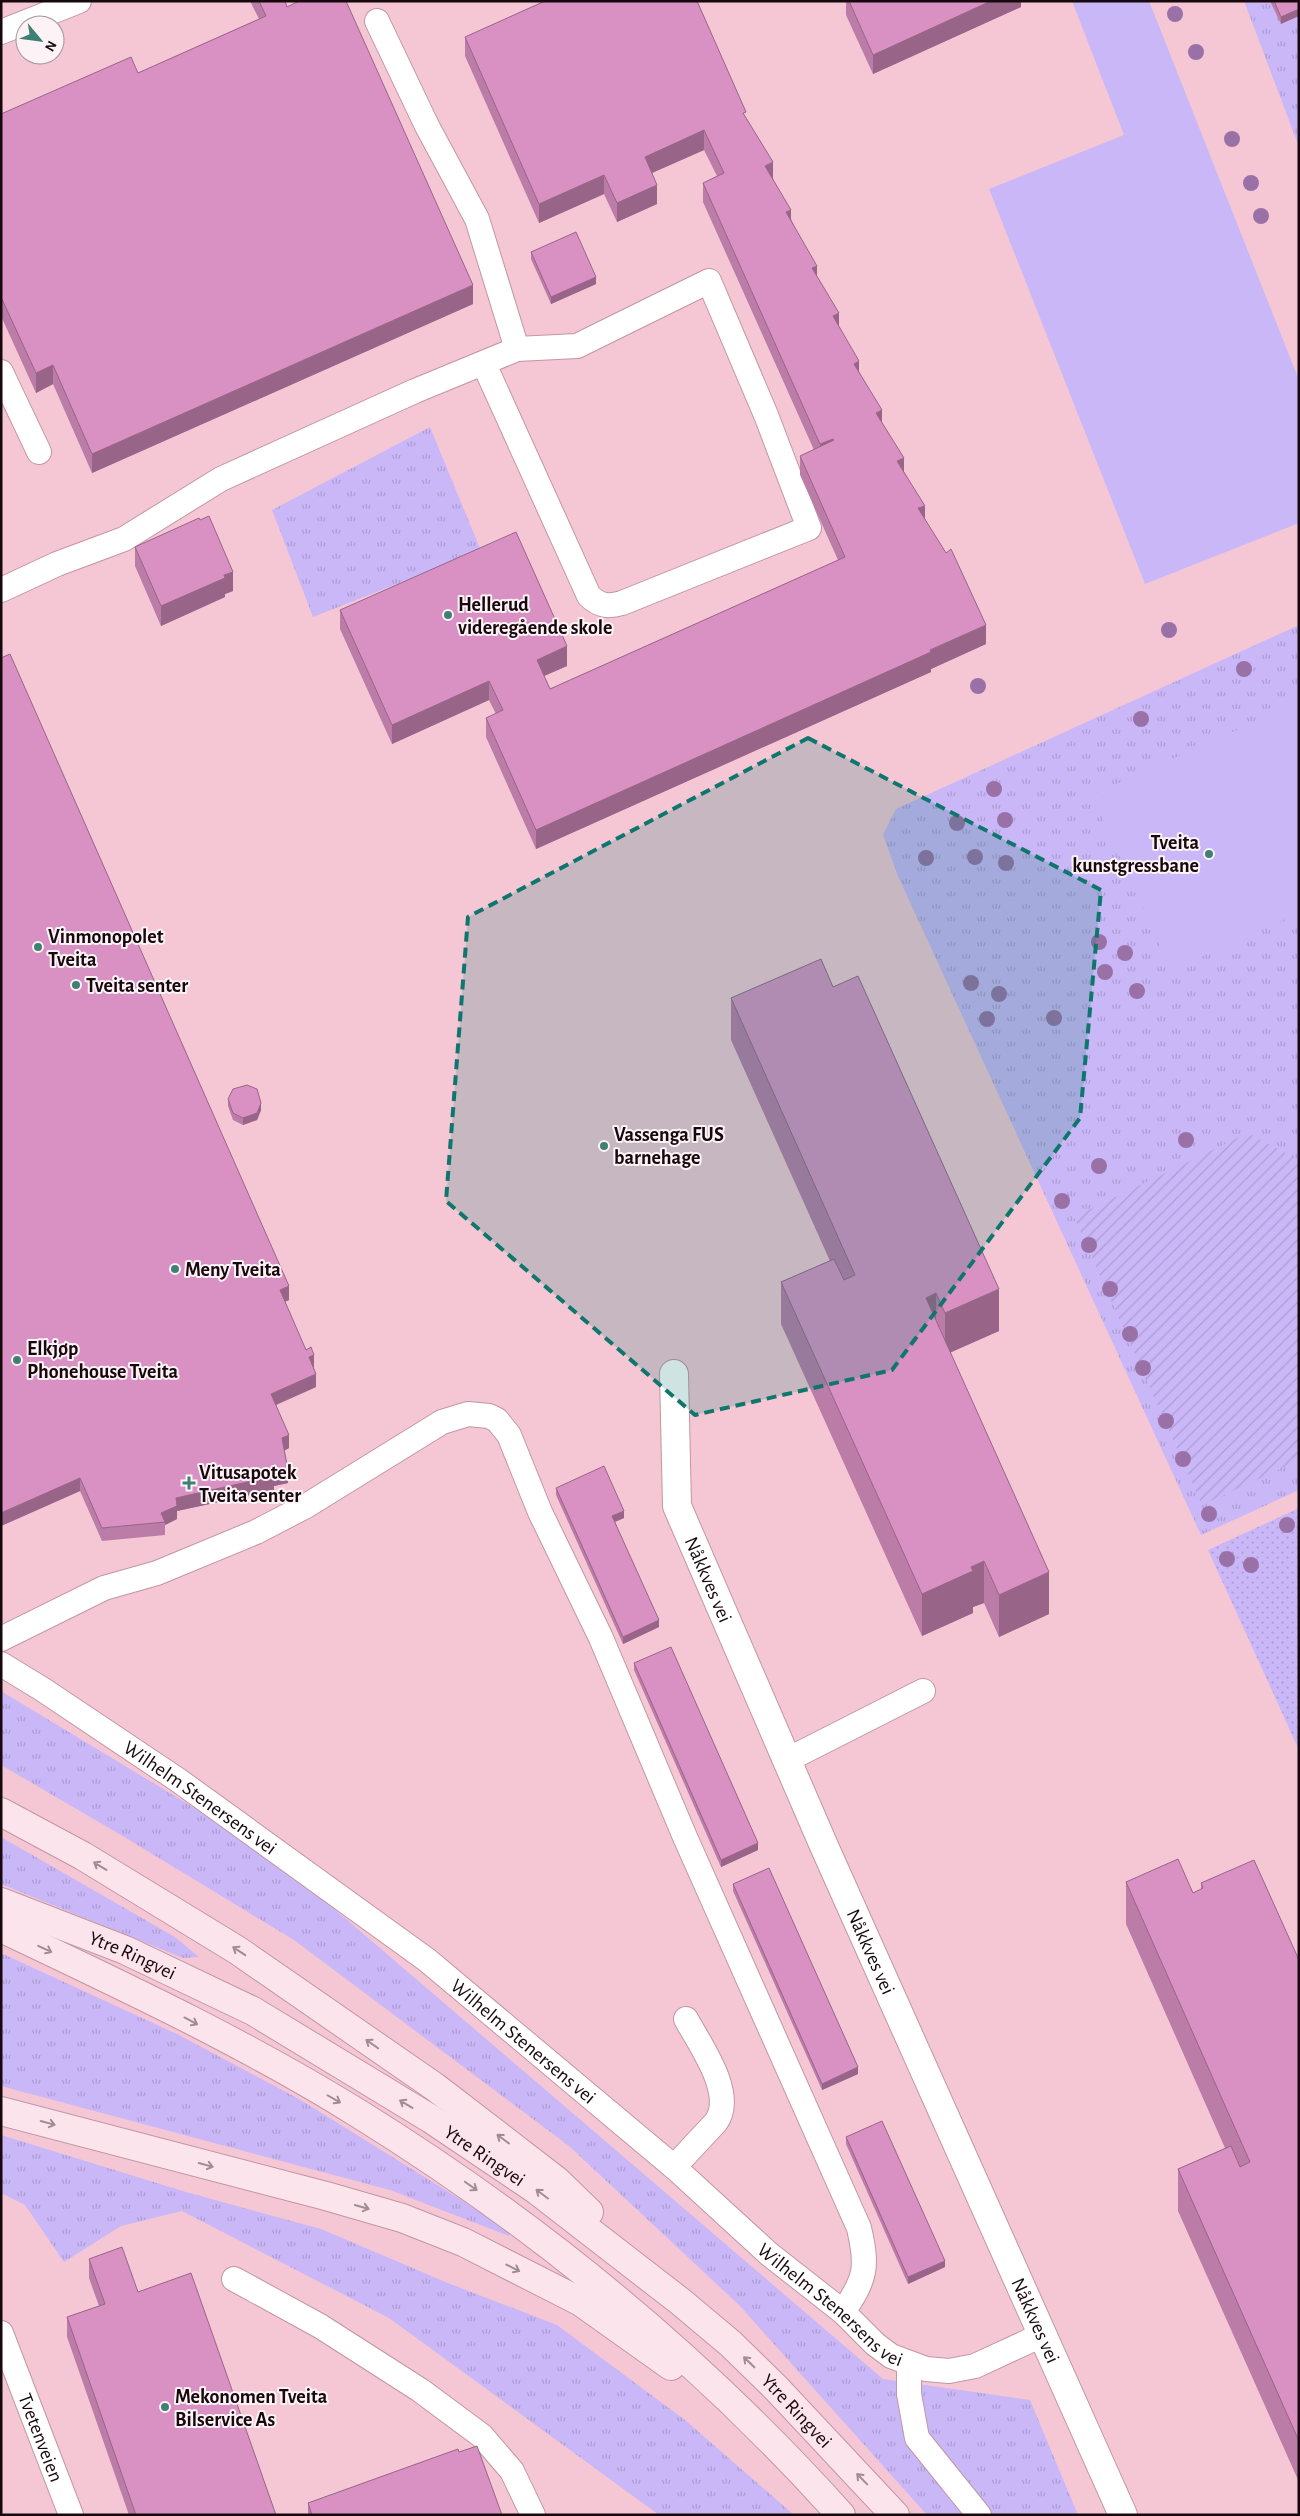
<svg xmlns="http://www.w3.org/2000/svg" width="1300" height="2516" font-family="'Alegreya Sans',sans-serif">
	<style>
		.grass { fill: url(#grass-tufts) }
		.park { fill: url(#park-dots) }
		.garden { fill: url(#garden-furrows) }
		.pitch { fill: #cab7f7 }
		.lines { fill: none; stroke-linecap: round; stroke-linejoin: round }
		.service-casing { stroke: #c296a3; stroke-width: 26 }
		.minor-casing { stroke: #c296a3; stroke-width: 30 }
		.secondary-casing { stroke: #c296a3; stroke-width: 30 }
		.service { stroke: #fff; stroke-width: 24 }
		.minor { stroke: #fff; stroke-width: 28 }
		.secondary { stroke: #fbe4ec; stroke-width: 28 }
		.tree { fill: #9971a7 }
		.wall { fill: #bb7ca8 }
		.shaded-wall { fill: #986588 }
		.building { fill: #d990c3; stroke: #986588 }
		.oneway { stroke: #a08c93 }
		.marked { fill: #0f766e; fill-opacity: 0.2; stroke: #0f766e; stroke-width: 4; stroke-dasharray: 10 6; stroke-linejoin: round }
		.poi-dot { fill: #3e8174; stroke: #fdf3f6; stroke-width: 2 }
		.labels { text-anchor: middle; stroke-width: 4; stroke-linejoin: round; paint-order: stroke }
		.poi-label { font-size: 20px; font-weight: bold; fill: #17080d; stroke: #fdf3f6; text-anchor: start }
		.street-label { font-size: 20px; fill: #17080d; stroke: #fdf3f6 }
	</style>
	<defs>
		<pattern id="grass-tufts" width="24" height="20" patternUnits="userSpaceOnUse" patternTransform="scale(1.25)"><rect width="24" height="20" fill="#cab7f7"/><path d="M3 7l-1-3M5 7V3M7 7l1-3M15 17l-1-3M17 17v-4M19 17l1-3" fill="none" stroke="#ad9cd3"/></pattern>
		<pattern id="park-dots" width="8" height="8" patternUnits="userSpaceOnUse" patternTransform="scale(1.25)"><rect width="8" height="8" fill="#cab7f7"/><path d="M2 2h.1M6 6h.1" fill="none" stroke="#ad9cd3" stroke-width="1.8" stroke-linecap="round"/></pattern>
		<pattern id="garden-furrows" width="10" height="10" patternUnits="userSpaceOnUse" patternTransform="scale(1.25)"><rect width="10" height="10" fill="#cab7f7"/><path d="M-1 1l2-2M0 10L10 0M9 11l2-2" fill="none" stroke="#ad9cd3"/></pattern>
	</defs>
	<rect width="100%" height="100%" fill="#f5c7d5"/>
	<!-- grass -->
	<g class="grass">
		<path d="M1244,1H1299V147Z"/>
		<path d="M430,427L481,551L313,617L272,510Z"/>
		<path d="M1299,625V1490L1201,1535L898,876L883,835L896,809Z"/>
		<path d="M1,1691L269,1853L883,2379L1030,2400L1078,2515H927L739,2305L569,2146L294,1940L121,1835L1,1765Z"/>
		<path d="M1,1837L175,1937L199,1957L183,1958L1,1884Z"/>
		<path d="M1,1953L177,2034L299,2099L484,2214L509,2230V2236L390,2190L1,2086Z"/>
		<path d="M1,2135L186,2192L321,2229L448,2283L557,2325L685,2420L794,2515H659L389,2318L182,2211L121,2226L64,2262L25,2205L1,2193Z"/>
	</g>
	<!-- park -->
	<path class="park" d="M1299,1508V1750L1208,1550Z"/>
	<!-- garden -->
	<path class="garden" d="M1248,1133L1299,1160V1460L1202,1505L1074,1217Z"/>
	<!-- pitch -->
	<g class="pitch">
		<path d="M1072,1H1149L1299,380V523L1145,584L989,189L1124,135Z"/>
		<path d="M1299,702V913L1171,970L1092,795Z"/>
	</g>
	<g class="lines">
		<!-- service casing -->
		<g class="service-casing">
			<g id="service">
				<path d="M1,32L79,1"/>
				<path d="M484,364L589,596C600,606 608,607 622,603L809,528L766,415L709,281L577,346L517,349"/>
				<path d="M1,372L39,452"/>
				<path d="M1,590L57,564L124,539L221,479L415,391L517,349L477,219L427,126L377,21"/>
				<path d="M1,1639L104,1588L157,1573L256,1532L306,1506L442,1422L468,1414L489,1416L497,1420L509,1435L540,1512L601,1638L685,1837L859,2228C868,2267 866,2278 843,2312"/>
				<path id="s1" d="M1,1664L42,1689L178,1780L427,1960L674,2167L769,2254L843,2312L875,2344L891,2356L926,2369L949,2371L975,2366L1042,2335"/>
				<path d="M787,1760L923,1691"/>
				<path d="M674,2167L716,2122C736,2094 700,2045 686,2019"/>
				<path d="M234,2279L320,2326L420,2390L482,2436L512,2471L533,2515"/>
				<path id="s2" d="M1,2333L71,2515"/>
				<path d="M909,2364V2394L917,2438L979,2515"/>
			</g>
		</g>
		<!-- minor casing -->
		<g class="minor-casing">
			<g id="minor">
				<path id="s3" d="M674,1374L677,1506L824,1846L1123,2515"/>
			</g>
		</g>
		<!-- secondary casing -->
		<g class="secondary-casing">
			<g id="secondary">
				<path d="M1,1812L83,1856L237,1950L435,2087L557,2181L589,2212"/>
				<path id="s4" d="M1,1902L125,1950L253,2011L431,2119L535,2189L681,2302L731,2344L776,2388L895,2515"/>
				<path d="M1,1928C121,1985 243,2042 356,2112C537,2224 698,2356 841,2515"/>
				<path d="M1,2111L326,2196L402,2218L463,2242L581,2302L671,2366"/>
			</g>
		</g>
		<!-- service -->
		<use href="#service" class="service"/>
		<!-- minor -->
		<use href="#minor" class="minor"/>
		<!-- secondary -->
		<use href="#secondary" class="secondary"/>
	</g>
	<!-- trees -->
	<g class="tree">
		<circle cx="1175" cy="14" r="8"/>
		<circle cx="1196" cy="52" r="8"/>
		<circle cx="1232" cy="139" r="8"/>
		<circle cx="1251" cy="183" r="8"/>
		<circle cx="1261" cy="216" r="8"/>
		<circle cx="1169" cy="630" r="8"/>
		<circle cx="1244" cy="669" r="8"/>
		<circle cx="978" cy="686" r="8"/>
		<circle cx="1141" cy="719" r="8"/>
		<circle cx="994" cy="789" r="8"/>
		<circle cx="1005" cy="820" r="8"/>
		<circle cx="957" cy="823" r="8"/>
		<circle cx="975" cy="857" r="8"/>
		<circle cx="926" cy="858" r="8"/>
		<circle cx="1006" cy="863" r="8"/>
		<circle cx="1099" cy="942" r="8"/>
		<circle cx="1125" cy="953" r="8"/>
		<circle cx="1105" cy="972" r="8"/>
		<circle cx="971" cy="983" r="8"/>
		<circle cx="1137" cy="991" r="8"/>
		<circle cx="999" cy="994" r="8"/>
		<circle cx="1054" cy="1018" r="8"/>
		<circle cx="987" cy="1019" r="8"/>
		<circle cx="1186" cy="1140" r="8"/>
		<circle cx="1099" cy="1166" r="8"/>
		<circle cx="1062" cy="1201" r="8"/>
		<circle cx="1089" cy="1245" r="8"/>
		<circle cx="1110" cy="1289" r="8"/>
		<circle cx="1130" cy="1334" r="8"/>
		<circle cx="1143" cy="1368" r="8"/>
		<circle cx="1166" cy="1421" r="8"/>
		<circle cx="1183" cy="1459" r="8"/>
		<circle cx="1209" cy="1514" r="8"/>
		<circle cx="1287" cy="1525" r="8"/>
		<circle cx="1227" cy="1559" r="8"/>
		<circle cx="1251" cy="1565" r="8"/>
	</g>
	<!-- wall -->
	<g class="wall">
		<path d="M250,1H285L287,7L473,304L92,473L53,384L36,393L1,316V114L138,73L259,19Z"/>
		<path d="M846,1H1021V7L873,74L846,15Z"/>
		<path d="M1270,1H1299L1281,24Z"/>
		<path d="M465,37L746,118L925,519L986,644L931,669V672L536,849L486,737V718L496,714L489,700L392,744L340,629V610L567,666L544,676L550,689L838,560L800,475V456L814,450L703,202V183L717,176L704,150L652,173L657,204L617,222L604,194L539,223L465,56Z"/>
		<path d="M531,252L596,284L551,304L531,259Z"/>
		<path d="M135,547L233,591L225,594V597L161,626L135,566Z"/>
		<path d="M1,658L289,1300L284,1302L314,1368L316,1387L276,1405L289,1448L284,1450L288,1483L274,1486V1490L177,1511V1519L165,1525V1535L102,1541L80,1491L1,1526Z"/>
		<path d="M833,987L999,1331L950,1352L1049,1614L999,1637L984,1603L973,1607V1613L922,1636L781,1324V1282L830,1261L731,1040V998Z"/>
		<path d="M228,1099L261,1110L257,1120L243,1125L233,1120L228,1106Z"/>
		<path d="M556,1488L624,1518L615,1522L659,1627L623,1644L556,1495Z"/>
		<path d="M634,1663L758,1850L721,1867L634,1670Z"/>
		<path d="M1126,1882L1193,1893L1201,1889V1883L1299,1960V2482L1178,2211V2169L1225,2148L1126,1924Z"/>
		<path d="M733,1884L858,2074L822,2090L733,1891Z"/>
		<path d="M846,2137L945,2267L908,2284L846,2144Z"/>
		<path d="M89,2259L138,2292L276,2515H129L67,2337V2317L99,2306L89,2278Z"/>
		<path d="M459,2452L502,2515H308V2503Z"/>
	</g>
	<!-- shaded-wall -->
	<g class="shaded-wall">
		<path d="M991,1H1021V7L873,74V55Z"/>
		<path d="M1299,9V16L1281,24V17Z"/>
		<path d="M704,130V150L645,176V157Z"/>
		<path d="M773,162V182L765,166Z"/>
		<path d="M604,175V194L539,223V204Z"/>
		<path d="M657,185V204L617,222V203Z"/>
		<path d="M791,210V229L786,212Z"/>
		<path d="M817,266V285L812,268Z"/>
		<path d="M596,277V284L551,304V297Z"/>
		<path d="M473,285V304L92,473V454Z"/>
		<path d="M839,313V333L833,316Z"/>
		<path d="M859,361V381L854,364Z"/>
		<path d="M53,365V384L36,393V373Z"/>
		<path d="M882,410V429L876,413Z"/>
		<path d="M833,439V458L820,464V444Z"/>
		<path d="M904,458V477L897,461Z"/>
		<path d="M925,506V525L918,508Z"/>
		<path d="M233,572V591L225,594V597L161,626V606L224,575Z"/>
		<path d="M986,625V644L931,669V672L536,849V830Z"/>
		<path d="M567,646V666L537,679V660Z"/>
		<path d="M489,681V700L392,744V725Z"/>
		<path d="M261,1103V1110L257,1120L243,1125V1118Z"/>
		<path d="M289,1286V1300L280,1304V1290Z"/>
		<path d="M999,1289V1331L945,1355V1313Z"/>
		<path d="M936,1293V1335L926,1298Z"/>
		<path d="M314,1355V1368L309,1371V1357Z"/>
		<path d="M316,1374V1387L271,1407V1394Z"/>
		<path d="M289,1435V1448L282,1452V1438Z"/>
		<path d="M288,1470V1483L274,1486V1490L177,1511V1519L165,1525V1522L161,1513L176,1498Z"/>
		<path d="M80,1478V1491L1,1526V1513Z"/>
		<path d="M624,1511V1518L612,1523V1516Z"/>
		<path d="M984,1561V1603L973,1607V1613L922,1636V1594L971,1567Z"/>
		<path d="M1049,1572V1614L999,1637V1595Z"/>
		<path d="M659,1620V1627L623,1644V1637Z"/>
		<path d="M758,1843V1850L721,1867V1860Z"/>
		<path d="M858,2067V2074L822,2090V2084Z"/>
		<path d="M945,2261V2267L908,2284V2277Z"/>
	</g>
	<!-- building -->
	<g class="building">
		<path d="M259,1H285L287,7L299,1H346L473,285L92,454L53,365L36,373L1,297V114L131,57L138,73L266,16Z"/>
		<path d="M545,1H697L746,112L743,113L773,162L765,166L791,210L786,212L817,266L812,268L839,313L833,316L859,361L854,364L882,410L876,413L904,458L897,461L925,506L918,508L946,553L951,549L986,625L930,650L931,652L536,830L486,718L503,710L489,681L392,725L340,610L516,532L567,646L537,660L550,689L845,557L800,456L834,440L833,439L820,444L703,183L724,173L704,130L645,157L657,185L617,203L604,175L539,204L465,37Z"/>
		<path d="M849,1H991L873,55Z"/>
		<path d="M1274,1H1299V9L1281,17Z"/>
		<path d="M576,232L596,277L551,297L531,252Z"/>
		<path d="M209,516L233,572L224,575L225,578L161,606L135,547L199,518L200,520Z"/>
		<path d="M10,654L289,1286L280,1290L306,1350L311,1347L314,1355L309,1357L316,1374L271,1394L289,1435L282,1438L288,1470L274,1473V1476L176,1498L177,1506L161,1513L165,1522L102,1528L80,1478L1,1513V658Z"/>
		<path d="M821,959L833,987L858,976L999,1289L945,1313L936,1293L926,1298L1049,1572L999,1595L984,1561L971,1567L973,1571L922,1594L781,1282L834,1259L844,1280L855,1275L731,998Z"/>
		<path d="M247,1085L257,1089L261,1103L257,1113L243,1118L233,1113L228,1099L233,1089Z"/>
		<path d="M604,1466L624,1511L612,1516L659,1620L623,1637L556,1488Z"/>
		<path d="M671,1647L758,1843L721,1860L634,1663Z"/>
		<path d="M1178,1859L1193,1893L1203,1888L1201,1883L1254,1860L1299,1960V2441L1178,2169L1231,2146L1240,2167L1250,2162L1126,1882Z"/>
		<path d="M769,1868L858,2067L822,2084L733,1884Z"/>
		<path d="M882,2121L945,2261L908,2277L846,2137Z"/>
		<path d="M122,2247L138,2292L191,2273L276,2515H136L67,2317L105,2304L89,2259Z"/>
		<path d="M477,2446L502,2515H312L308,2503L458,2449L459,2452Z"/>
	</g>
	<!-- one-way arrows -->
	<defs><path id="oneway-shaft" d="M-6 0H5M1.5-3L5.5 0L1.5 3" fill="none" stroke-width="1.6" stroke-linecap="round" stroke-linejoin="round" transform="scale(1.25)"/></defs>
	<g class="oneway">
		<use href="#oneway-shaft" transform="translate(100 1866) rotate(-149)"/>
		<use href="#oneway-shaft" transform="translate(45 1949) rotate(25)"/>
		<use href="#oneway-shaft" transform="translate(239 1951) rotate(-147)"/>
		<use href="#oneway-shaft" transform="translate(191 2021) rotate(28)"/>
		<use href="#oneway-shaft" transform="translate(372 2044) rotate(-145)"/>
		<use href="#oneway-shaft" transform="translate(334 2099) rotate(30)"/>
		<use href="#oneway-shaft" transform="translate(406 2104) rotate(-149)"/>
		<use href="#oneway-shaft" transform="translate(48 2123) rotate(15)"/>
		<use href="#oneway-shaft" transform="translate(503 2139) rotate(-143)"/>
		<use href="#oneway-shaft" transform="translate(206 2165) rotate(15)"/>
		<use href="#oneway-shaft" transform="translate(471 2186) rotate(35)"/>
		<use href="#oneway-shaft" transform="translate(542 2194) rotate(-143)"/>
		<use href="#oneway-shaft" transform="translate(362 2207) rotate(16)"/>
		<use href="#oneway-shaft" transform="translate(513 2268) rotate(27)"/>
		<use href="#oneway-shaft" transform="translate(749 2362) rotate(-136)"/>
		<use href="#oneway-shaft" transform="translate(862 2479) rotate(-134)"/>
	</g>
	<!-- marked area -->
	<path class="marked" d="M808,738L1101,890L1080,1118L892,1370L695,1415L446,1201L468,917Z"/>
	<!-- markers -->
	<g class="poi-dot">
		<circle cx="448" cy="615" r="5"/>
		<circle cx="1209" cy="854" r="5"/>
		<circle cx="38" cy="947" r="5"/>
		<circle cx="76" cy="985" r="5"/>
		<circle cx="604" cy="1146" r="5"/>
		<circle cx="175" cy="1269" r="5"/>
		<circle cx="17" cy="1360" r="5"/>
		<path d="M186.5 1475.5h5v5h5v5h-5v5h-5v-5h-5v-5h5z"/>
		<circle cx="165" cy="2407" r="5"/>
	</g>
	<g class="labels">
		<!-- poi labels -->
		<g class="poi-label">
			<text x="458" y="611">Hellerud<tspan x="458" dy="23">videregående skole</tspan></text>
			<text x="1199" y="849" text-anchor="end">Tveita<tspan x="1199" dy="23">kunstgressbane</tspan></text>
			<text x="48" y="943">Vinmonopolet<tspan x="48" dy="23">Tveita</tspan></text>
			<text x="86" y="992">Tveita senter</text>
			<text x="614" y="1141">Vassenga FUS<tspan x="614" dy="23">barnehage</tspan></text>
			<text x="185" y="1276">Meny Tveita</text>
			<text x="27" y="1355">Elkjøp<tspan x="27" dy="23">Phonehouse Tveita</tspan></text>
			<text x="199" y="1479">Vitusapotek<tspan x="199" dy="23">Tveita senter</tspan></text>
			<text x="175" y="2403">Mekonomen Tveita<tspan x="175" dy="23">Bilservice As</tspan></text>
		</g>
		<!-- street labels -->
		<g class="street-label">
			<text dy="7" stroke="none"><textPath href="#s3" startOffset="212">Nåkkves vei</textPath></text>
			<text dy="7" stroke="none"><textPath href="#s1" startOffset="240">Wilhelm Stenersens vei</textPath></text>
			<text dy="7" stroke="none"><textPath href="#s3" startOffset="618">Nåkkves vei</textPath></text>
			<text dy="7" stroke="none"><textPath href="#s4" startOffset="142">Ytre Ringvei</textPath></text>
			<text dy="7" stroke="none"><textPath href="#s1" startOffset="645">Wilhelm Stenersens vei</textPath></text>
			<text dy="7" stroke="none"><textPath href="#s4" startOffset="548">Ytre Ringvei</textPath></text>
			<text dy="7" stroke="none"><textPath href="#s1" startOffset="1050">Wilhelm Stenersens vei</textPath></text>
			<text dy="7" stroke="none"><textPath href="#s3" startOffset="1022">Nåkkves vei</textPath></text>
			<text dy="7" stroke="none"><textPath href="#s4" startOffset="952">Ytre Ringvei</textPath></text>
			<text dy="7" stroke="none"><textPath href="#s2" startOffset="112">Tvetenveien</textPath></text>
		</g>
	</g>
	<!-- border -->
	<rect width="1300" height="2516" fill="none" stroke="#17080d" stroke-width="5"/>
	<!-- north arrow -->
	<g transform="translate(40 40) rotate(119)"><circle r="24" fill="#fdf3f6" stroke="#a19599"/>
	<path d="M0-4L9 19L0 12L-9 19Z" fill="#3e8174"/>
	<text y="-8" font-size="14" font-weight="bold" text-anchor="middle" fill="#17080d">N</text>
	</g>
</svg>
